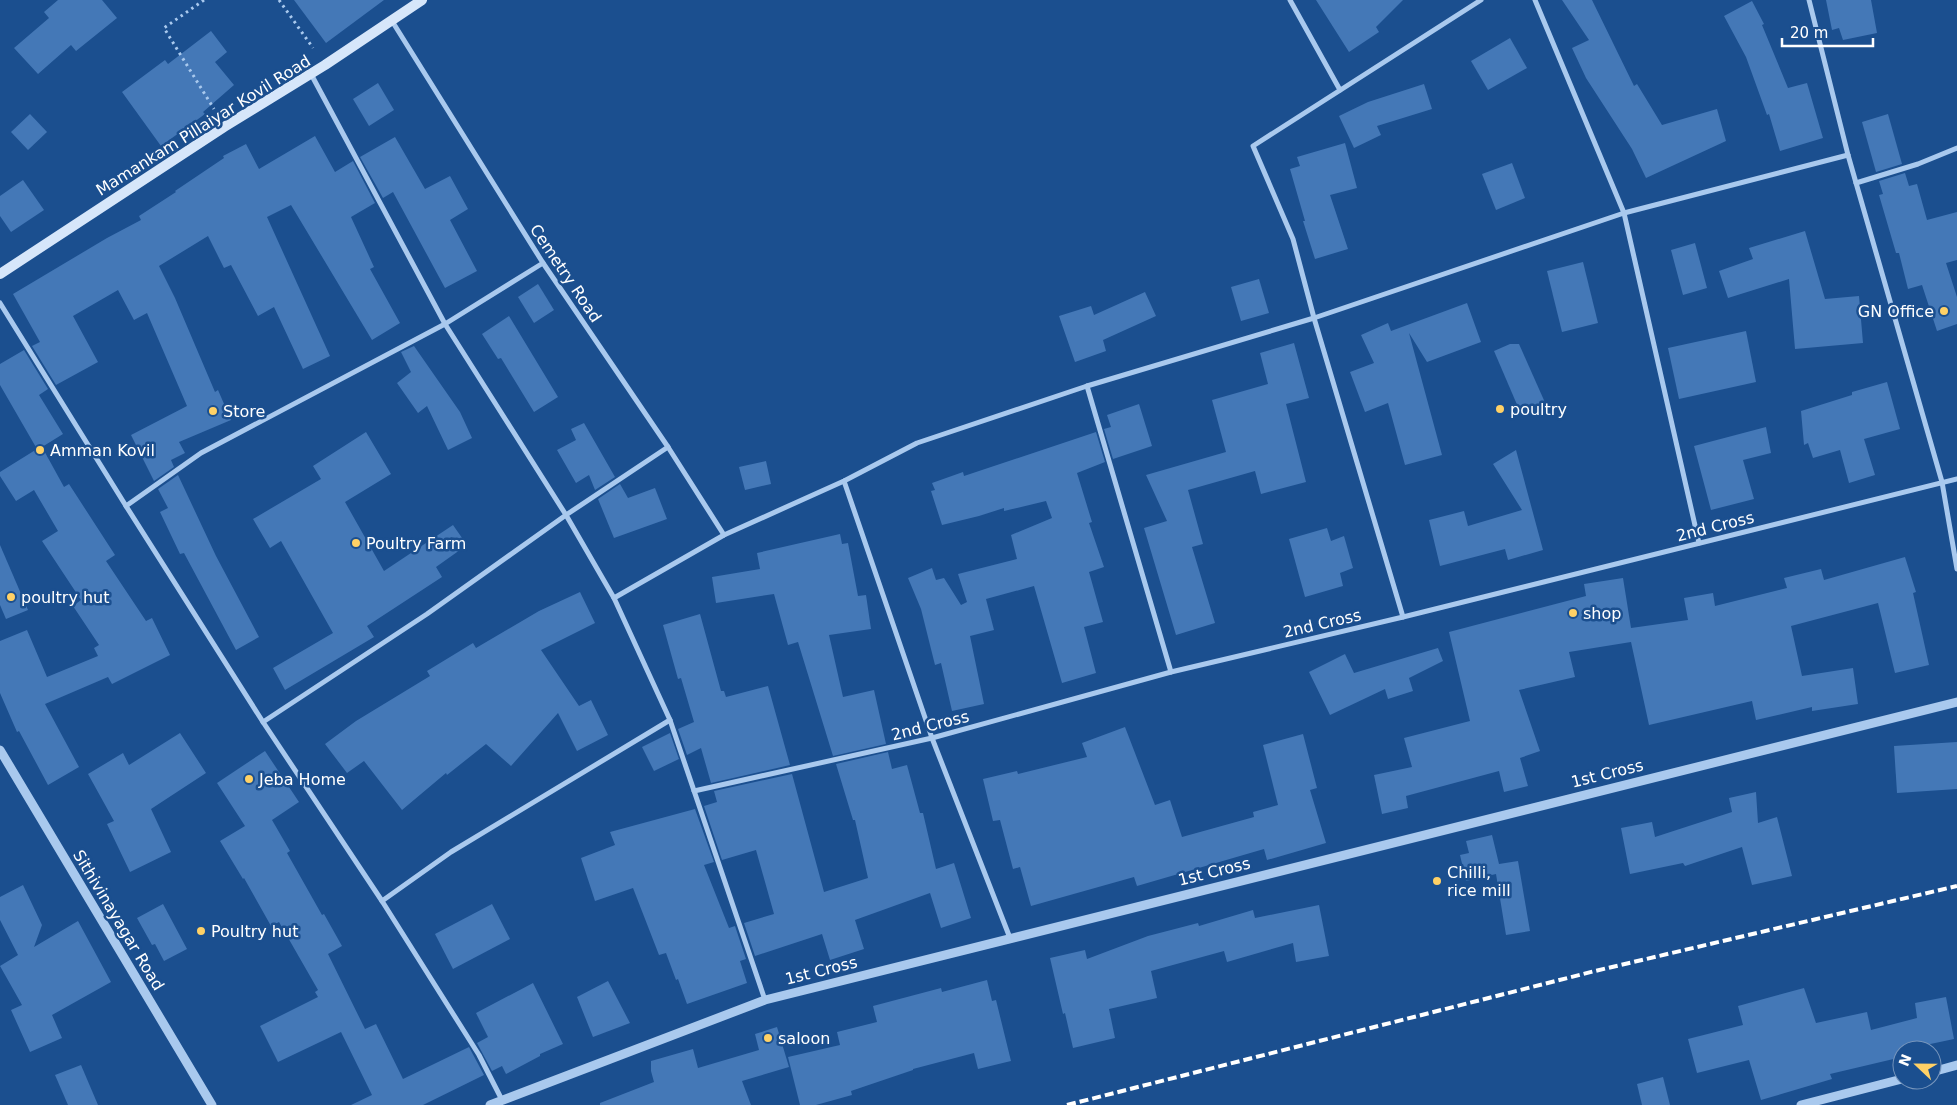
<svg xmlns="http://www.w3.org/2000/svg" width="1957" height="1105" font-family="'DejaVu Sans',sans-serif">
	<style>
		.building { fill: #4478b7 }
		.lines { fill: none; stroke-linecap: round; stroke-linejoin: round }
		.path { stroke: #a9c9ee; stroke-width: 3; stroke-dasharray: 2.5 4; stroke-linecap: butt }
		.minor { stroke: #a9c9ee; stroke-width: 5 }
		.tertiary { stroke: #a9c9ee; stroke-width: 9 }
		.secondary { stroke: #d6e6fa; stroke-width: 10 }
		.rail { stroke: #fff; stroke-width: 4; stroke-dasharray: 9 4; stroke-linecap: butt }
		.poi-dot { fill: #ffd166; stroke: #1b4f8f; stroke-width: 2 }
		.labels { text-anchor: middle; stroke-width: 5; stroke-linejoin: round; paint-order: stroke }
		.street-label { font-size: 16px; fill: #fff; stroke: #1b4f8f }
		.poi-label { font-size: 16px; fill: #fff; stroke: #1b4f8f; text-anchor: start }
	</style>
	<rect width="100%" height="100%" fill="#1b4f8f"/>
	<!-- building -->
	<g class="building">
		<path d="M58,0H102L117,18L76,51L71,45L38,74L14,48L49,18L44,12Z"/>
		<path d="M294,0H384L326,43Z"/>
		<path d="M1316,0H1403L1376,27L1379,32L1349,52Z"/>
		<path d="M1562,0H1592L1634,86L1637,84L1662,125L1717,109L1726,141L1646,178L1632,149L1586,78L1572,48L1589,40Z"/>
		<path d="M1826,0H1871L1877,33L1843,40L1839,28L1832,30Z"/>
		<path d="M1752,1L1764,24L1762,25L1788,88L1807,83L1823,138L1780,151L1769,114L1767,115L1746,57L1724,16Z"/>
		<path d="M211,31L227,52L215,62L234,85L203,112L205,114L161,146L122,92L165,60L168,64Z"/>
		<path d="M1510,38L1527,68L1488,90L1471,61Z"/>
		<path d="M378,83L394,110L369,126L353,99Z"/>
		<path d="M1424,84L1432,109L1377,126L1381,135L1354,148L1339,116L1368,102Z"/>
		<path d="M30,114L47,132L28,150L11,132Z"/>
		<path d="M1888,114L1902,164L1876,172L1862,122Z"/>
		<path d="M315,136L335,172L353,161L375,203L351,217L374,267L370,269L400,323L372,340L291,205L267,217L330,356L303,369L274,307L258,316L231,265L224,268L208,236L159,266L175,298L215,392L218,390L231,420L179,442L185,453L171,460L174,467L154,481L131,435L187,406L147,313L134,320L118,290L73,316L98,362L56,385L32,346L40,342L13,294L107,238L141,220L139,216L176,192L175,191L224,158L223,156L246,144L259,169Z"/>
		<path d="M395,137L425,189L450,176L468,209L450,220L477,271L445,288L393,192L383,198L360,157Z"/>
		<path d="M1345,143L1357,188L1330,195L1348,249L1315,259L1303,221H1305L1290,169L1300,166L1297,157Z"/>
		<path d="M1512,163L1525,198L1496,210L1482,174Z"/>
		<path d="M1905,173L1909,186L1917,184L1927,220L1957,212V260L1946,263L1957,297V324L1937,331L1922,285L1908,289L1899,253H1896L1879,195L1883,194L1879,181Z"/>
		<path d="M23,180L44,210L11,232L0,216V196Z"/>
		<path d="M1805,231L1825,299L1859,296L1863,343L1795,349L1789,279L1728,298L1719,271L1753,259L1749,248Z"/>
		<path d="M1695,243L1707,288L1683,295L1671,250Z"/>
		<path d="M1583,262L1598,323L1562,332L1547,271Z"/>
		<path d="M1259,279L1269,313L1241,321L1231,287Z"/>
		<path d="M538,284L554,310L534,323L518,297Z"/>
		<path d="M1145,292L1156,316L1103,340L1106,351L1075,362L1059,316L1091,306L1094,315Z"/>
		<path d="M1467,303L1481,342L1427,362L1409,333L1442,455L1405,465L1388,403L1365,412L1350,372L1374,363L1361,335L1388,323L1391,331Z"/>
		<path d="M509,316L558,397L534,412L501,358L498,359L482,334Z"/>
		<path d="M1746,331L1756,382L1679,399L1668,348Z"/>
		<path d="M1294,343L1309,398L1286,404L1306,482L1261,494L1255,471L1188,490L1203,544L1192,547L1215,623L1176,635L1144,528L1167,521L1146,475L1226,452L1212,400L1268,384L1260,353Z"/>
		<path d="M1510,344H1519L1547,407L1521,414L1494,351Z"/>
		<path d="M414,346L460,412L472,438L448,450L427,406L418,413L397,383L411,372L401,352Z"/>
		<path d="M24,350L48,389L39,395L63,434L42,447L64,487L69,484L115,555L106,561L146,621L152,618L170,655L112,684L108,677L45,704L79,767L48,785L19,731L17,732L0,693V641L27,630L47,677L98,656L94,648L99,645L73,606L81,600L42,541L58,531L34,490L16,501L0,476V472L37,449L0,385V364Z"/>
		<path d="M1887,382L1900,429L1864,439L1875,475L1849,483L1840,450L1813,458L1808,443L1804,445L1801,411L1852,395V392Z"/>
		<path d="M1139,404L1152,446L1113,459L1104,429L1111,427L1107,415Z"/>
		<path d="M584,423L615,477L595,490L589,475L576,483L557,450L576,440L571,429Z"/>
		<path d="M1766,427L1771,453L1743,460L1754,499L1711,510L1694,446Z"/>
		<path d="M366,432L391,474L345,502L384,571L453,525L467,545L436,567L442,577L367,626L374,637L285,690L273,668L333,633L281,541L270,548L253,519L321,479L313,466Z"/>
		<path d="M1096,432L1105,462L1077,473L1092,522L1089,523L1104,567L1089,572L1103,622L1084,627L1096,673L1062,683L1034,586L986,599L994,630L970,636L984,704L952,711L941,663L935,665L921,609L908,578L932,568L936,580L944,578L961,605L967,602L958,574L1017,559L1011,535L1052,518L1046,501L1004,511V508L979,516L942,525L931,491L935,490L932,483L963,472L964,476Z"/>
		<path d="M1516,450L1543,550L1508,560L1505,549L1440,566L1429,520L1464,511L1468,526L1522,510L1493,464Z"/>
		<path d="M766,461L771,484L745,490L739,467Z"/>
		<path d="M178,475L216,556L259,637L236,650L184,553L180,554L160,512L168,508L158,489Z"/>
		<path d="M620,484L628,498L655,488L667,519L614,538L598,499Z"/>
		<path d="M1327,528L1331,541L1344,536L1353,568L1340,573L1343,586L1305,597L1289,539Z"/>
		<path d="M840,534L842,544L848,543L858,596L866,595L871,629L829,635L843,697L874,690L886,744L833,756L798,642L788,645L774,594L716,603L712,577L760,569L757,553Z"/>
		<path d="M0,545L28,610L6,619L0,605Z"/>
		<path d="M1905,557L1916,592L1913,593L1929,665L1895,673L1878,603L1791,626L1802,676L1853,668L1858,704L1812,711V707L1756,720L1752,701L1649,725L1631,642L1569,652L1575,677L1519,690L1540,751L1520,758L1528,786L1504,792L1499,771L1406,796L1408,808L1382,814L1374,775L1412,767L1404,738L1470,721L1449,632L1586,596L1584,584L1623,578L1631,628L1688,620L1684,598L1713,593L1715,606L1787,588L1784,578L1821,569L1824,580Z"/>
		<path d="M580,592L595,623L541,650L579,706L591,700L608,735L577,751L558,713L511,766L486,744L447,775L446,773L402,810L364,761L347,773L325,744L356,721L430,676L427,671L473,643L476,648L539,611Z"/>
		<path d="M700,614L721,691H724L726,697L768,686L790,765L711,783L701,748L687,755L678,729L694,722L681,678L678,679L663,625Z"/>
		<path d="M1438,648L1443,661L1409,678L1413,691L1388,699L1385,689L1330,715L1309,672L1345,654L1354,673Z"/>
		<path d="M1125,727L1155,805L1170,800L1182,837L1254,817L1253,812L1278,805L1263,745L1303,734L1317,788L1310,790L1326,843L1267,860L1264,849L1137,886L1134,877L1031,906L1020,867L1013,869L1000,820L993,821L983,779L1017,771L1018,774L1087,757L1082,743Z"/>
		<path d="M180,733L206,773L151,809L171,852L130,872L107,824L114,821L88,774L123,753L129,765Z"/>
		<path d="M670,733L679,759L654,771L642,747Z"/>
		<path d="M1957,742V789L1897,793L1894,746Z"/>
		<path d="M265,751L299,802L272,820L290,851L287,853L322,915L324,914L342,946L328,954L365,1029L376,1024L403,1079L469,1047L484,1075L423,1105H351L372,1095L341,1032L278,1062L260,1026L318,997L315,992L318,990L279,922L271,926L244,878L243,879L220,841L245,826L217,783Z"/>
		<path d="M888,752L892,769L907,765L920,813H923L936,869L954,863L971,918L941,928L930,893L855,920L864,949L830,960L822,934L755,956L744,923L774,914L756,850L722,860L704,806L717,802L714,791L792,774L824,892L868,878L855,820H853L836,764Z"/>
		<path d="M1756,792L1758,823L1777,817L1792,876L1752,885L1742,847L1685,866L1683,863L1630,874L1621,828L1652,822L1655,837L1732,812L1729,798Z"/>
		<path d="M695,809L714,862L704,865L729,928L735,926L746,959L740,961L747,983L687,1004L678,979L676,980L666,953L659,955L633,888L595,901L581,858L615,845L610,832Z"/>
		<path d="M1492,835L1499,864L1518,861L1530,931L1506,935L1496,874L1466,881L1460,855L1469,853L1466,841Z"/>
		<path d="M23,885L42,925L34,947L78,921L111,982L52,1015L62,1038L30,1052L11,1010L22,1005L0,966L18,955L0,920V897Z"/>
		<path d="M163,904L187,949L164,961L155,944L152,945L137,918Z"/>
		<path d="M492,904L510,939L453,969L435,934Z"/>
		<path d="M1319,905L1329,956L1296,962L1293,943L1227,962L1224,951L1151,971L1157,998L1109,1009L1115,1038L1073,1048L1065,1013L1063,1014L1050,958L1085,950L1087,959L1148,936L1198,923L1199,926L1253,910L1255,918Z"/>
		<path d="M987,980L992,1001L996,1000L1011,1061L978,1069L974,1053L913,1069V1070L851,1091L852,1095L816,1105H800L788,1057L840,1045L837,1032L877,1022L873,1006L941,988L942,992Z"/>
		<path d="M608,981L630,1023L593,1037L577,997Z"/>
		<path d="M533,983L563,1044L540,1054V1056L506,1074L502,1066L492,1071L477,1043L488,1037L476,1013Z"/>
		<path d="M1804,988L1816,1023L1867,1012L1871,1030L1917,1018L1915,1003L1946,997L1954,1039L1902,1050V1057L1830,1074L1832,1079L1761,1100L1749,1060L1697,1073L1688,1039L1743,1025L1738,1006Z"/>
		<path d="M777,1027L789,1067L742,1081L751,1105H600V1103L654,1082L651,1071V1061L693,1049L698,1068L759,1050L755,1034Z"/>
		<path d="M81,1065L98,1105H68L55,1075Z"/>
		<path d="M1663,1077L1670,1105H1642L1637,1084Z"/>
	</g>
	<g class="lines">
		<!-- path -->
		<g class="path">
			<path d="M204,0L164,28L214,109"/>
			<path d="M279,0L313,48"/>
		</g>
		<!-- minor -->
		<g class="minor">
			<path d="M1290,0L1340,90"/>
			<path d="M1535,0L1624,213L1699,543"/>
			<path d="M1809,0L1848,155L1942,482L1957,569"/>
			<path d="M392,21L543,263L668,447L724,535"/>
			<path d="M311,74L445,324L566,515L614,598L670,720L765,1000"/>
			<path d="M1856,183L1918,164L1957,148"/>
			<path d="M0,303L126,506L263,722L382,901L479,1055L502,1100"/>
			<path d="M1087,386L1171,672"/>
			<path d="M844,481L932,738L1010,938"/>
			<path d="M126,506L201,453L445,324L543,263"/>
			<path d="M614,598L724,535L844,481L917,443L1087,386L1314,318L1624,213L1848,155"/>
			<path d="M1403,617L1314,318L1293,239L1253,146L1481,0"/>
			<path d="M263,722L427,614L566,515L668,447"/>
			<path d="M694,791L932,738L1171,672L1403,617L1957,479"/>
			<path d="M382,901L451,852L670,720"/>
		</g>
		<!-- tertiary -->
		<g class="tertiary">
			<path d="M0,750L212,1105"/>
			<path d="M1932,1072L1957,1065"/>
			<path d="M490,1105L765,1000L1957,702"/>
			<path d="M1801,1105L1902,1079"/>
		</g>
		<!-- secondary -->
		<path class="secondary" d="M0,274L224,127L325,65L422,0"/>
		<!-- rail -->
		<path class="rail" d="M1067,1105L1595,971L1957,886"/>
	</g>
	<!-- markers -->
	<g class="poi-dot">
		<circle cx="1944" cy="311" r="5"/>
		<circle cx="1500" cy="409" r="5"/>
		<circle cx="213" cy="411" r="5"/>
		<circle cx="40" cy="450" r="5"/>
		<circle cx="356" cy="543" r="5"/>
		<circle cx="11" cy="597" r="5"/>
		<circle cx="1573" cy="613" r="5"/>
		<circle cx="249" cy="779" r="5"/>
		<circle cx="1437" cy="881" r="5"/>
		<circle cx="201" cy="931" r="5"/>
		<circle cx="768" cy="1038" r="5"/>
	</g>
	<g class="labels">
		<!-- street labels -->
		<g class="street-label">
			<text transform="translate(203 125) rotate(-32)" y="6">Mamankam Pillaiyar Kovil Road</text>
			<text transform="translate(566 273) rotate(56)" y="6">Cemetry Road</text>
			<text transform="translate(1715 526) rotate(-14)" y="6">2nd Cross</text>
			<text transform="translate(1322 623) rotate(-13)" y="6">2nd Cross</text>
			<text transform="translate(930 725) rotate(-14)" y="6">2nd Cross</text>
			<text transform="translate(1607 773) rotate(-14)" y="6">1st Cross</text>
			<text transform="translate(1214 871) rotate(-14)" y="6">1st Cross</text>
			<text transform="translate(119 920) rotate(59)" y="6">Sithivinayagar Road</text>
			<text transform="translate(821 970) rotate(-14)" y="6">1st Cross</text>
		</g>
		<!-- poi labels -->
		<g class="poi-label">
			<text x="1934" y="317" text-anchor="end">GN Office</text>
			<text x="1510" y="415">poultry</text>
			<text x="223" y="417">Store</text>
			<text x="50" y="456">Amman Kovil</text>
			<text x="366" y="549">Poultry Farm</text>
			<text x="21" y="603">poultry hut</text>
			<text x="1583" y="619">shop</text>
			<text x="259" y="785">Jeba Home</text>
			<text x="1447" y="878">Chilli,<tspan x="1447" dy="18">rice mill</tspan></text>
			<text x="211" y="937">Poultry hut</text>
			<text x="778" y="1044">saloon</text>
		</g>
	</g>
	<!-- north arrow -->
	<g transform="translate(1917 1065) rotate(292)"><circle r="24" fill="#1b4f8f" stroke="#7695bc"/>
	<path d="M0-4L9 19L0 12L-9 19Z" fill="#ffd166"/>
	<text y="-8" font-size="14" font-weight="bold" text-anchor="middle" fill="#ffffff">N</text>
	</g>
	<!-- scale -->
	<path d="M1782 38v8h91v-8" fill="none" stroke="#ffffff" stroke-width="2.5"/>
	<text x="1790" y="38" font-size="15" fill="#ffffff" stroke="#1b4f8f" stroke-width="4" paint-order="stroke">20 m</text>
</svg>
